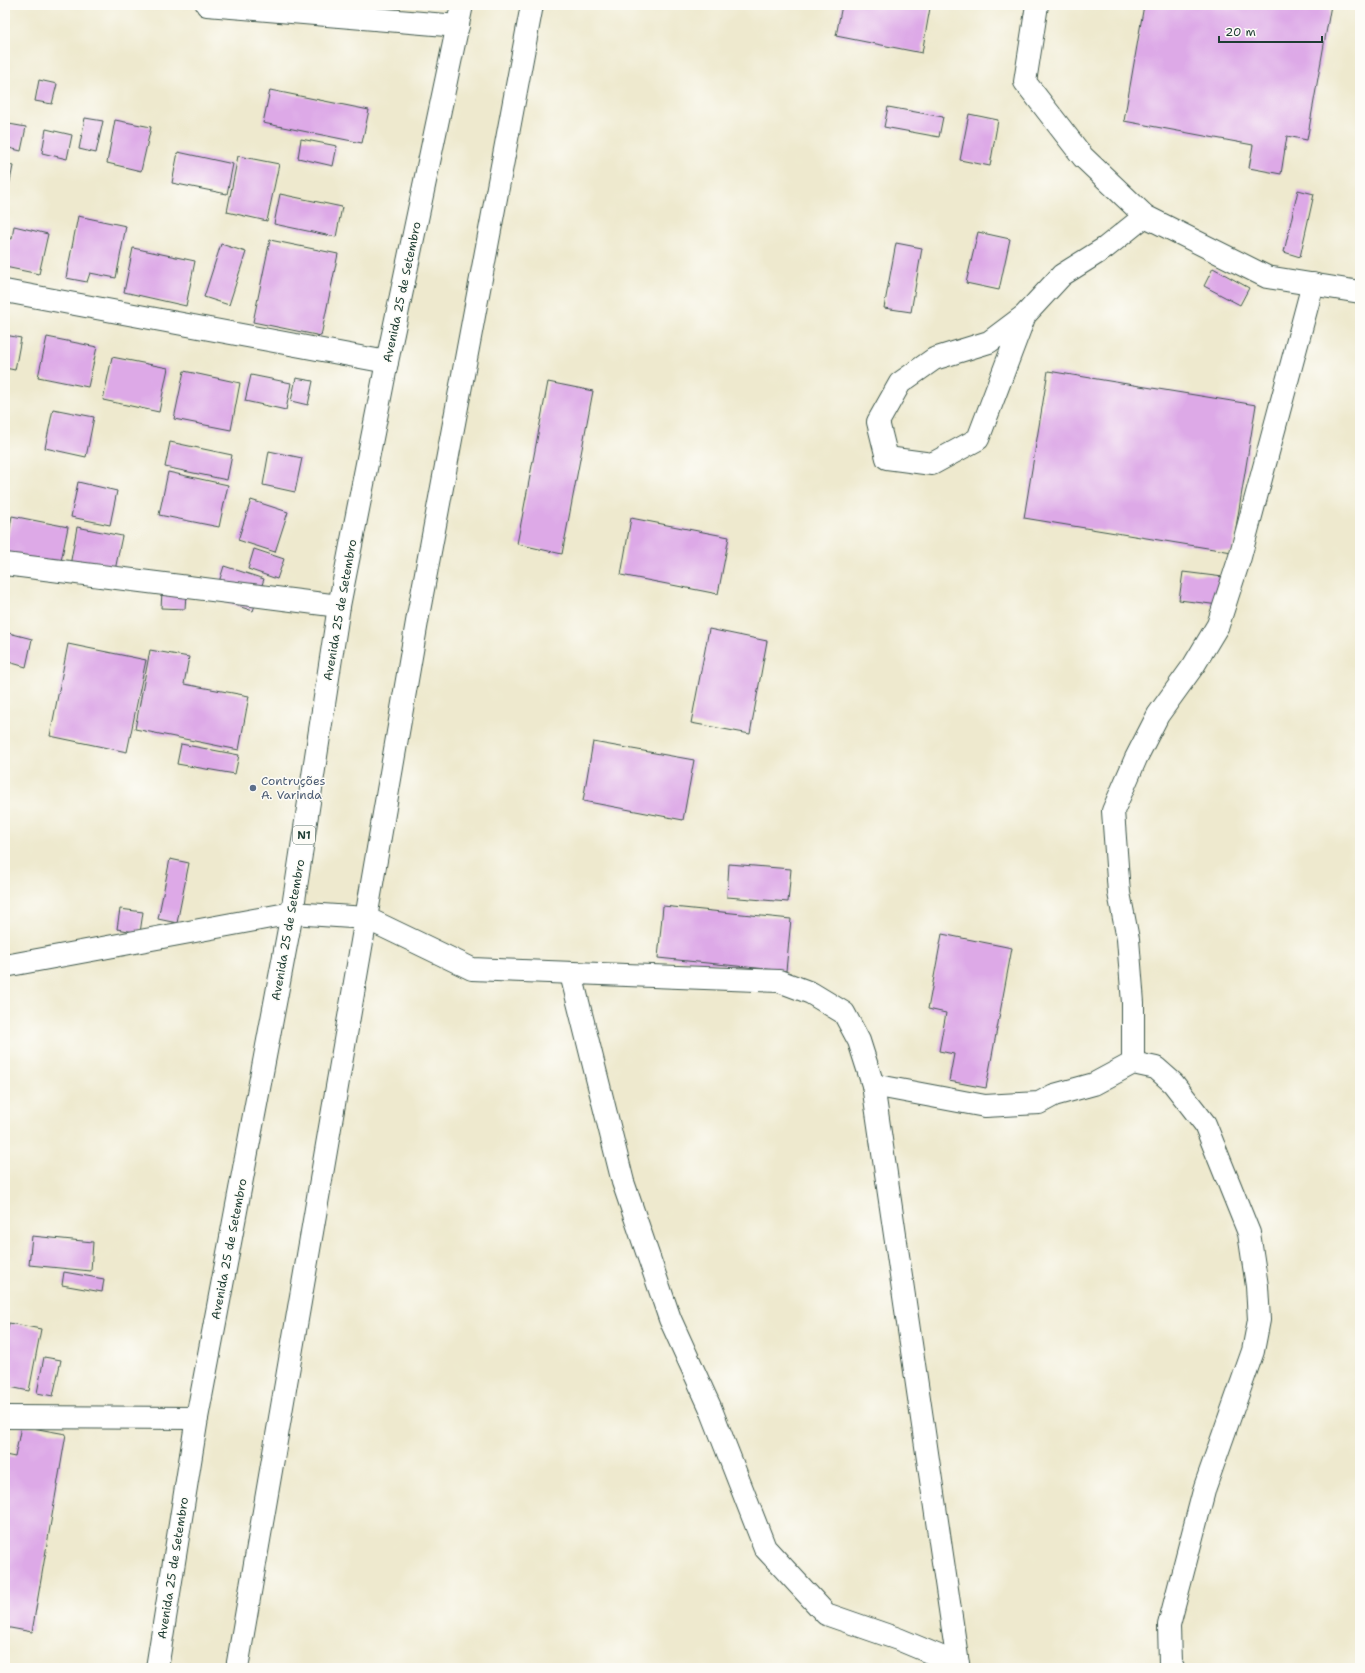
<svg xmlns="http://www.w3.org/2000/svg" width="1365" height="1673" font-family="'Shantell Sans',sans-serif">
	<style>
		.building { fill: #dda9e7 }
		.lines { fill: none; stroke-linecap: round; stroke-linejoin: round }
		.minor-casing { stroke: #3e574b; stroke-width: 24 }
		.highway-casing { stroke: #3e574b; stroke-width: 24 }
		.minor { stroke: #fff; stroke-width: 22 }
		.highway { stroke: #fff; stroke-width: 22 }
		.service-dot { fill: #5c6f8a; stroke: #fdfcf7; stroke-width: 1.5 }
		.labels { text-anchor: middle; stroke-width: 3; stroke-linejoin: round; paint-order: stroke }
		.shield { fill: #fdfcf7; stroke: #62766e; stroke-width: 1 }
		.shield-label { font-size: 11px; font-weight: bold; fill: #1f3d34 }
		.street-label { font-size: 12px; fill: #1f3d34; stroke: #fdfcf7 }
		.service-label { font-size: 12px; fill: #4e5e75; stroke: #fdfcf7; text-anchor: start }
	</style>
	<rect width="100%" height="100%" fill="#fdfcf7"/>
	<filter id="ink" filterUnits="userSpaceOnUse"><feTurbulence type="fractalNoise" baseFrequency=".025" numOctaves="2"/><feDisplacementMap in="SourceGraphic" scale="8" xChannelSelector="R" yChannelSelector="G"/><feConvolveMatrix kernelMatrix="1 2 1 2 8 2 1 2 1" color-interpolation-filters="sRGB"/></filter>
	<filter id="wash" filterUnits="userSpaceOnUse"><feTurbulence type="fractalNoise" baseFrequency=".012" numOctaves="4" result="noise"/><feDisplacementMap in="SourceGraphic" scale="16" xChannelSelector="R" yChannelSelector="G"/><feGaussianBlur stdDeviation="0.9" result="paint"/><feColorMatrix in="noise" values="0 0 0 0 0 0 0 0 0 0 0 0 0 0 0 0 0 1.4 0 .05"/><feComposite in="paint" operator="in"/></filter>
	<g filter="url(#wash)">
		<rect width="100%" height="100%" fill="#eee9ce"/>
		<g id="blocks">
			<!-- building -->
			<g class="building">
				<path d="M842,5H913L930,8L922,53L836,36Z"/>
				<path d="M1144,5H1331L1307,140L1287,136L1281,174L1249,168L1253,145L1124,121Z"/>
				<path d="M39,80L57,84L52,104L35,101Z"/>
				<path d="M270,90L369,110L362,143L263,123Z"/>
				<path d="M888,107L943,117L939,137L884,127Z"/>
				<path d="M969,114L998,120L990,166L960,160Z"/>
				<path d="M85,118L103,121L96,153L79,149Z"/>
				<path d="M115,120L151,127L141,171L107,163Z"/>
				<path d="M9,124L26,127L21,151L5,147Z"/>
				<path d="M46,129L72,135L67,159L42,153Z"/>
				<path d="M301,139L337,146L333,166L298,158Z"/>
				<path d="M178,152L233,164L227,194L172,183Z"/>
				<path d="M238,156L279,164L267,221L227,212Z"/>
				<path d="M5,164L13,166L6,201H5Z"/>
				<path d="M1298,190L1314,194L1300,257L1284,252Z"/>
				<path d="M280,194L342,207L336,237L274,224Z"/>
				<path d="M78,216L126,226L116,278L90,273L87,282L66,278Z"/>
				<path d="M14,226L48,234L39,274L5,267V237L12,239Z"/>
				<path d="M978,232L1010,239L999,290L966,283Z"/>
				<path d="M270,240L338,254L321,336L253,322Z"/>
				<path d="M896,243L922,248L911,312L884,308Z"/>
				<path d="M221,244L246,252L229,305L204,297Z"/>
				<path d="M133,248L195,261L186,306L124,292Z"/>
				<path d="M1213,268L1249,288L1240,305L1204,286Z"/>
				<path d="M5,335L21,338L15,370L5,368Z"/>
				<path d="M47,337L97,347L88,387L38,377Z"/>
				<path d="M112,357L168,368L159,412L103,400Z"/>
				<path d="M184,371L240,383L231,430L174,419Z"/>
				<path d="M1048,371L1256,405L1232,552L1024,518Z"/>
				<path d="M251,375L291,383L286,410L245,401Z"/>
				<path d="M296,378L313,381L308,405L291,401Z"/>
				<path d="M548,382L593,391L562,554L517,544Z"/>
				<path d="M53,409L94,417L86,457L45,448Z"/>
				<path d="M170,442L232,455L227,480L165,467Z"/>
				<path d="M269,451L302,458L295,492L263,485Z"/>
				<path d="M168,472L228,485L219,527L159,515Z"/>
				<path d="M78,482L117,491L110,525L71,517Z"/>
				<path d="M251,500L288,512L275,552L238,540Z"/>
				<path d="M12,516L68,527L59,571L5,560V553Z"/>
				<path d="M631,518L729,537L718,594L621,575Z"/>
				<path d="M77,527L122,536L113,580L69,571Z"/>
				<path d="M254,549L284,559L277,579L248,569Z"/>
				<path d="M224,566L264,579L253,611L214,598Z"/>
				<path d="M1183,572L1223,577L1219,605L1179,600Z"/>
				<path d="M162,592L186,594L185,609L161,608Z"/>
				<path d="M709,629L767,641L750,734L691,723Z"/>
				<path d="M5,632L32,639L26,667L5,661Z"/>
				<path d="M68,644L146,660L127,752L50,736Z"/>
				<path d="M150,650L189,657L184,684L249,696L239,750L135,729Z"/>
				<path d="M593,742L694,760L683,820L583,801Z"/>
				<path d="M181,744L239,755L235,774L177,764Z"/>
				<path d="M170,859L189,863L177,923L158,919Z"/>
				<path d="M729,864L791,869L788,902L727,897Z"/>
				<path d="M663,906L791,919L786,971L658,958Z"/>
				<path d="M120,909L143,912L140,933L117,929Z"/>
				<path d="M942,934L1012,948L986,1088L949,1081L954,1054L939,1051L946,1013L928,1009Z"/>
				<path d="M32,1236L93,1242L91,1271L29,1265Z"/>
				<path d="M64,1272L104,1279L102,1292L62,1285Z"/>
				<path d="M9,1323L41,1329L29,1391L5,1386V1343Z"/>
				<path d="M44,1357L61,1360L53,1396L37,1393Z"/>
				<path d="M21,1426L66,1434L32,1632L5,1627V1455L15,1457Z"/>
			</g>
		</g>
	</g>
	<g filter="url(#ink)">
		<use href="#blocks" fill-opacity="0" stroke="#3e574b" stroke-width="1"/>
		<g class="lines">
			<!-- minor casing -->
			<g class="minor-casing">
				<g id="minor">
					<path d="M207,5L458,26"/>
					<path d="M1037,5L1025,82L1083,157L1145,216L1267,277L1360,292"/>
					<path d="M5,291L387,362"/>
					<path d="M1025,315L978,439L932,464L887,458L878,422L900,383L934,359L989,342L1025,315L1062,275L1105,248L1145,216"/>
					<path d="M5,564L339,606"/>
					<path d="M5,966L292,913L366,918L472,969L779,981L811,993L844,1013L859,1041L873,1085L958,1664"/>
					<path d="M571,974L623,1182L670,1319L710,1407L765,1548L826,1614L898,1639L958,1664L959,1668"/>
					<path d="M1133,1063V1003L1128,939L1119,893L1113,811L1136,758L1158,715L1194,665L1218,625L1240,557L1313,284"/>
					<path d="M873,1085L985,1106L1039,1103L1054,1095L1094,1084L1133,1063L1156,1068L1173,1083L1205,1124L1249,1233L1257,1286L1259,1320L1253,1351L1205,1487L1169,1625L1170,1664L1173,1668"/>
					<path d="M5,1417L197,1418"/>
				</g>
			</g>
			<!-- highway casing -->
			<g class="highway-casing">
				<g id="highway">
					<path d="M157,1668L197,1418L292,913L339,606L387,362L462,5"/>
					<path d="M237,1668L418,616L532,5"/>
				</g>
			</g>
			<!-- minor -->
			<use href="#minor" class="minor"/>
			<!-- highway -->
			<use href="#highway" class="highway"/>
		</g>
	</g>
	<!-- markers -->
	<circle class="service-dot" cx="253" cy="788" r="4"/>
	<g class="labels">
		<!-- shield labels -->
		<rect class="shield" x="293" y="826" width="22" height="18" rx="3"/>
		<g class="shield-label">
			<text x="304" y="839">N1</text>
		</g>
		<!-- street labels -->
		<g class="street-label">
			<text transform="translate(402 292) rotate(-78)" y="4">Avenida 25 de Setembro</text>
			<text transform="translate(340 610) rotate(-80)" y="4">Avenida 25 de Setembro</text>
			<text transform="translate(288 930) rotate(-80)" y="4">Avenida 25 de Setembro</text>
			<text transform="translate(229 1249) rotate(-79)" y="4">Avenida 25 de Setembro</text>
			<text transform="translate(173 1568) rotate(-81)" y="4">Avenida 25 de Setembro</text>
		</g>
		<!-- service labels -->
		<g class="service-label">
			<text x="261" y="785">Contruções<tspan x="261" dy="14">A. Varinda</tspan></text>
		</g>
	</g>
	<!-- margin -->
	<rect width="1365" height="1673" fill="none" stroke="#fdfcf7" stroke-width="20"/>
	<!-- scale -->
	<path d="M1219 36v6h103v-6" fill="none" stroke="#1f3d34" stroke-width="2"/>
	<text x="1225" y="36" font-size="12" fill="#1f3d34" stroke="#fdfcf7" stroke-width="3" paint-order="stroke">20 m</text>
</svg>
